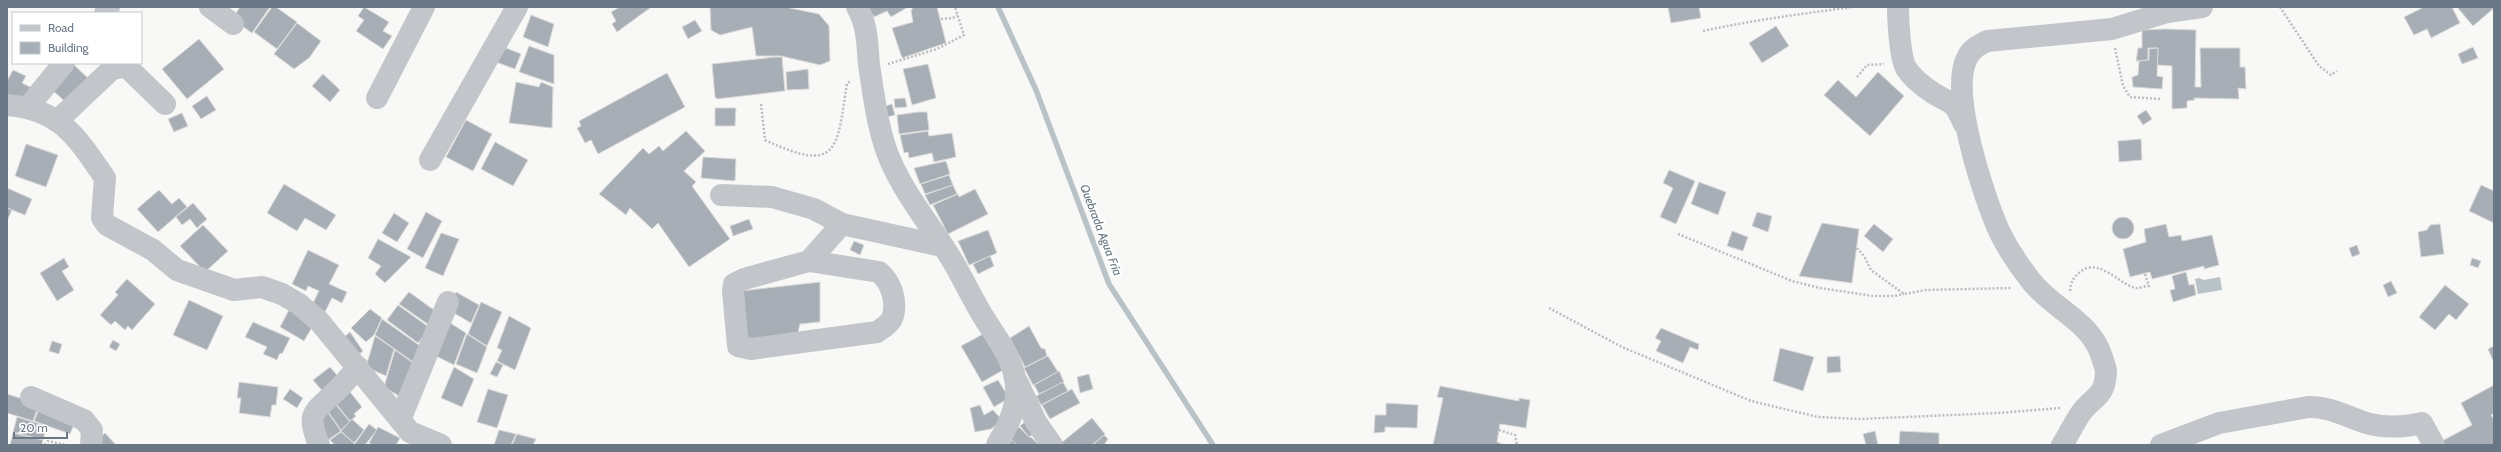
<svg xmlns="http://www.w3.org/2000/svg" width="2501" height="452" font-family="Cabin,sans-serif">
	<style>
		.water { fill: #b9c2c7 }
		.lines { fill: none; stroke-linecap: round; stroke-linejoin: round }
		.stream { stroke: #b9c2c7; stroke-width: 5.5 }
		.building { fill: #a8aeb5; stroke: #dadad9 }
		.path { stroke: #babdbf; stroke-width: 2.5; stroke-dasharray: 2 2; stroke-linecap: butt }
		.minor { stroke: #c2c5c9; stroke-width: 22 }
		.labels { text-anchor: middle; stroke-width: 4; stroke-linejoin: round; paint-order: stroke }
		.water-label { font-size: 12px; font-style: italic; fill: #67777f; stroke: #fff }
	</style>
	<rect width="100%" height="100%" fill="#f8f8f6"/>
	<!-- water -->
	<path class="water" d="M2220,277L2222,290L2198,294L2195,279L2199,278L2204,280Z"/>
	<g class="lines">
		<!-- stream -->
		<path class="stream" d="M998,7L1036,90L1109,284L1213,445"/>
	</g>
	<!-- building -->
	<g class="building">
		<path d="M240,7H270L252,33L232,19Z"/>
		<path d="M272,7H276L297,22L277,49L254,32Z"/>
		<path d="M364,7L389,22L383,31L392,36L383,49L356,31L364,20L358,16Z"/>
		<path d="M620,7H649L650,8L617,32L612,24L616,21L611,12Z"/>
		<path d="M710,7H785L819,14L829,26L830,61L820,65L781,56H756L752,27L720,35L711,30Z"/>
		<path d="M868,7H908L891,17L887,11L874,17Z"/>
		<path d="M913,7H937L946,43L902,58L892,28L913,22L911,11Z"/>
		<path d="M1668,7H1699L1701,18L1671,23Z"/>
		<path d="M2424,7H2452L2460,23L2431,38L2427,29L2414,35L2404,17Z"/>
		<path d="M2457,7H2491L2493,9L2473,26Z"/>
		<path d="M531,15L554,24L548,47L523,37Z"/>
		<path d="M695,20L702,31L688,39L682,27Z"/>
		<path d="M297,23L321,41L309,58L294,69L274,54Z"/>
		<path d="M1776,26L1789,46L1762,63L1749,43Z"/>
		<path d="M2166,29L2196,30L2195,87H2201L2200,48H2240V67H2245L2246,89L2238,88L2239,99L2194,98L2195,100L2187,101V108L2172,109V66L2157,65L2158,48H2148V60L2136,61L2138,48H2142V30Z"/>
		<path d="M199,39L224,69L187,99L162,69Z"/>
		<path d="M499,45L521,54L515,69L493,61Z"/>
		<path d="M529,46L554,55V84L519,72Z"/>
		<path d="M2473,47L2478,58L2462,64L2458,54Z"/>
		<path d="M2158,48L2157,76L2163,77L2162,89L2133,87L2132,77L2138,75L2139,61L2149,60V49Z"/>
		<path d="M775,57H782L785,91L717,99L715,97L712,64Z"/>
		<path d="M73,64L90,80L68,104L51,89Z"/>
		<path d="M928,64L936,98L912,105L903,69Z"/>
		<path d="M808,69L809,89L787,90L786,72Z"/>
		<path d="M13,70L26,76L22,83L34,89L26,101L7,100V81Z"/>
		<path d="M1878,72L1904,96L1870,136L1824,95L1838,80L1856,97Z"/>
		<path d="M667,73L685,107L598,154L591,140L585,143L577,128L581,126L579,121Z"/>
		<path d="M323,74L340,90L330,102L312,86Z"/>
		<path d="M516,82L539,87L541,82L553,87L552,128L509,123Z"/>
		<path d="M207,96L216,110L201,119L192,106Z"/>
		<path d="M905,98L907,107L895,108L894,99Z"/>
		<path d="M892,104L895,115L887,117L885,106Z"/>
		<path d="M715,108H736L735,126H715Z"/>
		<path d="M2146,110L2152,119L2143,125L2137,116Z"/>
		<path d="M918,112H927L929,130L899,134L897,115Z"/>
		<path d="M182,113L188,126L174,132L168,119Z"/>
		<path d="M466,120L492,134L473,171L446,157Z"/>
		<path d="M686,131L705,151L684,171L696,182L692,186L730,239L689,267L658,223L652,229L630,208L626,215L599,194L643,148L649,154L659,146L663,151Z"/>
		<path d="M928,131L929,136L952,133L956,157L934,162L932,153L909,158L908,152L904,153L900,135Z"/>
		<path d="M2141,139L2142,160L2119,162L2118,141Z"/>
		<path d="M495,142L528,160L513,186L481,169Z"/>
		<path d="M26,144L58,155L46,187L15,176Z"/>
		<path d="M703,157L736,159L735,181L701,178Z"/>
		<path d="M946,161L950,174L920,184L914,168Z"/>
		<path d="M1669,170L1695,181L1676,224L1660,217L1673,188L1663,183Z"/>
		<path d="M949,175L953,185L925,194L921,184Z"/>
		<path d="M1699,182L1726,192L1718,215L1691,204Z"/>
		<path d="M284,184L336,215L326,230L305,218L297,231L267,213Z"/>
		<path d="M953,185L957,194L930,205L925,195Z"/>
		<path d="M2481,185L2494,191V223L2469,211Z"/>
		<path d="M7,188L32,199L25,215L7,208Z"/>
		<path d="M975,189L988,214L948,234L933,205L958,194L959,197Z"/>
		<path d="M159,190L172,204L179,198L187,207L158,232L137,209Z"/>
		<path d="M193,203L207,219L197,228L190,219L182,225L176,217Z"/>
		<path d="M7,208L12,210L7,221Z"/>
		<path d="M426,212L442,221L423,258L407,249Z"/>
		<path d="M1757,212L1772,216L1768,232L1752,226Z"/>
		<path d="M394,213L409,223L397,242L382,233Z"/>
		<circle cx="2123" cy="228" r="11"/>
		<path d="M749,219L753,229L733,236L730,226Z"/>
		<path d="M1822,223L1859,229L1852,283L1799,276Z"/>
		<path d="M1874,224L1893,239L1883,252L1864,236Z"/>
		<path d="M2166,224L2169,237L2181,235L2182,241L2212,235L2219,265L2204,269V266L2152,279L2150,272L2130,277L2123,249L2146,242L2144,229Z"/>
		<path d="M2440,224L2444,254L2421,257L2418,232L2427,230L2430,225Z"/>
		<path d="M203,225L228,251L205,272L180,246Z"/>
		<path d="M988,230L997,253L969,265L958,241Z"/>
		<path d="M1732,231L1748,237L1743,251L1727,246Z"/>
		<path d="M441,233L459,239L443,276L425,268Z"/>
		<path d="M378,239L411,257L385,283L375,274L381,266L368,258Z"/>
		<path d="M854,241L864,245L860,255L850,250Z"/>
		<path d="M2357,245L2360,254L2352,257L2349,248Z"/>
		<path d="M308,250L339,265L329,284L347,292L342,303L332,298L325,312L312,305L319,291L308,286L306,291L292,284Z"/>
		<path d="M990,256L994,266L978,274L973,264Z"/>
		<path d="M64,258L69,267L62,271L74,290L57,301L40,273Z"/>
		<path d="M2472,258L2481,261L2478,268L2470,265Z"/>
		<path d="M2186,272L2189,285L2194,284L2196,295L2173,302L2170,290L2175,289L2172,276Z"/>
		<path d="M127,279L155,304L132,330L128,326L125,330L115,321L111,325L100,315L118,295L115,292Z"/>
		<path d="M2391,281L2397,293L2388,297L2383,285Z"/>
		<path d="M820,282V322L800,324L797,337L746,339L740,291Z"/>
		<path d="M2445,285L2469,304L2456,320L2449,314L2435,330L2419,317Z"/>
		<path d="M409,292L438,313L429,325L399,304Z"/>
		<path d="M456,292L479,305L471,323L447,309Z"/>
		<path d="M189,300L223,316L207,350L173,335Z"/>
		<path d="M481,302L502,312L487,346L468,334Z"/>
		<path d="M398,305L430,328L418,343L387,320Z"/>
		<path d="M370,309L382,318L374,335L366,342L351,328Z"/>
		<path d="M289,310L314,324L304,341L280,327Z"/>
		<path d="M509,316L531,328L515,370L497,361L502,350L497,348Z"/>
		<path d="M382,319L423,348L416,364L375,335Z"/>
		<path d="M447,321L466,333L454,365L434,355Z"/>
		<path d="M253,322L290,338L282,354L280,353L277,360L263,354L267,347L245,337Z"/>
		<path d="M1029,326L1041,348L1045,349L1047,356L1025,367L1010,338Z"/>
		<path d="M1661,328L1699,344L1698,350L1690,347L1683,363L1656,351L1661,341L1655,338Z"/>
		<path d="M350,332L363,351L356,357L343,338Z"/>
		<path d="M985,333L1005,369L982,382L961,346Z"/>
		<path d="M467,334L487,347L477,373L456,364Z"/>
		<path d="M375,336L394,349L386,376L366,367Z"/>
		<path d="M113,340L120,344L116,351L109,347Z"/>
		<path d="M52,341L62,344L59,354L49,351Z"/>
		<path d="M2494,346V363L2488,349Z"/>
		<path d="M1780,348L1814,357L1803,391L1773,381Z"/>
		<path d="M395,350L416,365L404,399L384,387Z"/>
		<path d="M1048,356L1058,372L1033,385L1024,368Z"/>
		<path d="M1840,356L1841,372L1827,373V357Z"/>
		<path d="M496,362L503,365L497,377L490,374Z"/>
		<path d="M330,367L342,381L325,394L313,380Z"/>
		<path d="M454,367L474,379L462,407L441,398Z"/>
		<path d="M1059,371L1064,382L1039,394L1034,385Z"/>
		<path d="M1089,374L1093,389L1080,393L1077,377Z"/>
		<path d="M998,380L1009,398L994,407L983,387Z"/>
		<path d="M239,382L278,387L276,405H272L270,417L239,413L241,398H237Z"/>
		<path d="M1063,382L1068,391L1041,405L1036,396Z"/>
		<path d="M2494,385V413L2491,415L2494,420V445H2441L2440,442L2472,425L2461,403Z"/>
		<path d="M1440,386L1519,401V398L1530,400L1526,428L1500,424L1497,442L1505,445H1433L1443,398L1437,397Z"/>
		<path d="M347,388L362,407L354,414L356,416L350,421L333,400Z"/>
		<path d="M290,389L303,398L297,408L283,399Z"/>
		<path d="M488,389L508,395L497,428L477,422Z"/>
		<path d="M1072,389L1080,403L1050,419L1042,405Z"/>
		<path d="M7,394L39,404L33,421L7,413Z"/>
		<path d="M332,400L350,422L341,430L324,406Z"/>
		<path d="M1386,403L1418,405L1417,428L1385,427V432L1374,433L1375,415H1386Z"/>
		<path d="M980,405L984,415L993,410L1002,420L991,429L975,432L970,408Z"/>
		<path d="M40,406L76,419L70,434L34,421Z"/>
		<path d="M326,410L341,431L328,440L313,419Z"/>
		<path d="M17,417L47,426L43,440L13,432Z"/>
		<path d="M1092,418L1105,434L1092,445H1062L1061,443Z"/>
		<path d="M352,419L364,430L354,443L341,431Z"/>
		<path d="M1028,419L1037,431L1029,437L1020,426Z"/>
		<path d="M369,424L377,430L365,445H354Z"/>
		<path d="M378,427L400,438L396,445H373L369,443Z"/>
		<path d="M1019,427L1030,438L1031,437L1039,445H1017L1011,439L1014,431Z"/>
		<path d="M499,430L516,434L511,445H494Z"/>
		<path d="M1875,431L1878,445H1866L1863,434Z"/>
		<path d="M1900,431L1939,433V445H1899Z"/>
		<path d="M341,432L354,443L353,445H335L330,440Z"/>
		<path d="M13,433L43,440L42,445H10Z"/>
		<path d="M105,433L116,445H103L98,439Z"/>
		<path d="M517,434L536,439L533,445H512Z"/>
		<path d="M1104,435L1108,439L1104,445H1093Z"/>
		<path d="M1011,439L1017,445H1010L1008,442Z"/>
	</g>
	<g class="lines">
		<!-- path -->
		<g class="path">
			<path d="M2280,7L2319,66L2331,75L2337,71"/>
			<path d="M941,19L953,18L957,15"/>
			<path d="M1703,31C1753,20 1802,14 1852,7"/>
			<path d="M2115,48L2123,86L2130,97L2160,99"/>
			<path d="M888,64L937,49L964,35L955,7"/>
			<path d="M1857,77L1867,65L1884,64"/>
			<path d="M761,104L765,140C839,175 837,149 847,83L851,81"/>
			<path d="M1678,234L1792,281L1820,288L1873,296H1895L1904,294"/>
			<path d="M1857,248L1864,256L1871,270L1904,294L1926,290L2012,288"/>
			<path d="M2070,291C2071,282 2073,278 2080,272C2100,256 2121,287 2137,288C2140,288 2145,286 2149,286L2145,274"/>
			<path d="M1549,308L1622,347L1751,401L1818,417L1860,419L1998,413L2060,408"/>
			<path d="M1499,430L1515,435L1517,445"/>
			<path d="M45,445L48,441L66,445"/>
		</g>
		<!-- minor -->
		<g class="minor">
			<path d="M210,7L233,24"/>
			<path d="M857,7C868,26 867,44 869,65C874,97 878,133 891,162C907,198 932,227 952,260C964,280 973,301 986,321C996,337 1010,355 1014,374C1021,401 1010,422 997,445"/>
			<path d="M1898,7C1898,19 1900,58 1906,68C1912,78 1924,87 1933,93C1955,106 1953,100 1964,124"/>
			<path d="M105,13L109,7"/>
			<path d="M377,98L424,7"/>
			<path d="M7,105C60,109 77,137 105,178L102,218L107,225L153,250L177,270L234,290L262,287L282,294L299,304L319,321L410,432L441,445"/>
			<path d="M28,107L64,63"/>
			<path d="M58,120L112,69L123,67L130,70L165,104"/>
			<path d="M430,160L517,7"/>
			<path d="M721,195L772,197L814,209L842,224L942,246"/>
			<path d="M809,261L879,272C891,282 897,300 893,316C891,323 883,328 877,332L751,349L738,346L733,291L734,284L744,279L809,261L842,224"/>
			<path d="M1018,383L1036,422L1052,445"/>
			<path d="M31,397L84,420L92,430L91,445"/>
			<path d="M400,420L448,302"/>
			<path d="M319,445C307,413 312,414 334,393C343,385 350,376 358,367"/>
			<path d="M2062,445C2068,436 2073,425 2079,416C2090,397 2105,400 2106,372C2106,367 2103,362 2102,357C2090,320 2054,310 2031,281C2020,267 2008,249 2000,233C1984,198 1949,93 1967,58C1971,49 1979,45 1987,41L2112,29L2167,12L2202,7"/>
			<path d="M2161,445L2219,423L2308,407C2331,406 2348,418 2370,424C2387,428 2405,427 2422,423L2434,445"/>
		</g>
	</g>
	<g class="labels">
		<!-- water labels -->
		<g class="water-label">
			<text transform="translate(1101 230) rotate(69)" y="4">Quebrada Agua Fría</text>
		</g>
	</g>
	<!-- border -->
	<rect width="2501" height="452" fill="none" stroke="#6a7784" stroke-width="16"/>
	<!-- legend -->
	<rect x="12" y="12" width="130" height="52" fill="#ffffff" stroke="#c3c9ce"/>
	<rect x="20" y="25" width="20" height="6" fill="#c2c5c9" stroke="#c3c9ce"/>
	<text x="48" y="32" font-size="12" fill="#6a7784">Road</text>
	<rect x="20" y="42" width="20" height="12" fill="#a8aeb5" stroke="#c3c9ce"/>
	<text x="48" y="52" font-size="12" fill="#6a7784">Building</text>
	<!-- scale -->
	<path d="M14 432v6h53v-6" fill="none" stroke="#6a7784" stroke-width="2"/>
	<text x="20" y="432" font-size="12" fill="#6a7784" stroke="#ffffff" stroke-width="3" paint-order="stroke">20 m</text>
</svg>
